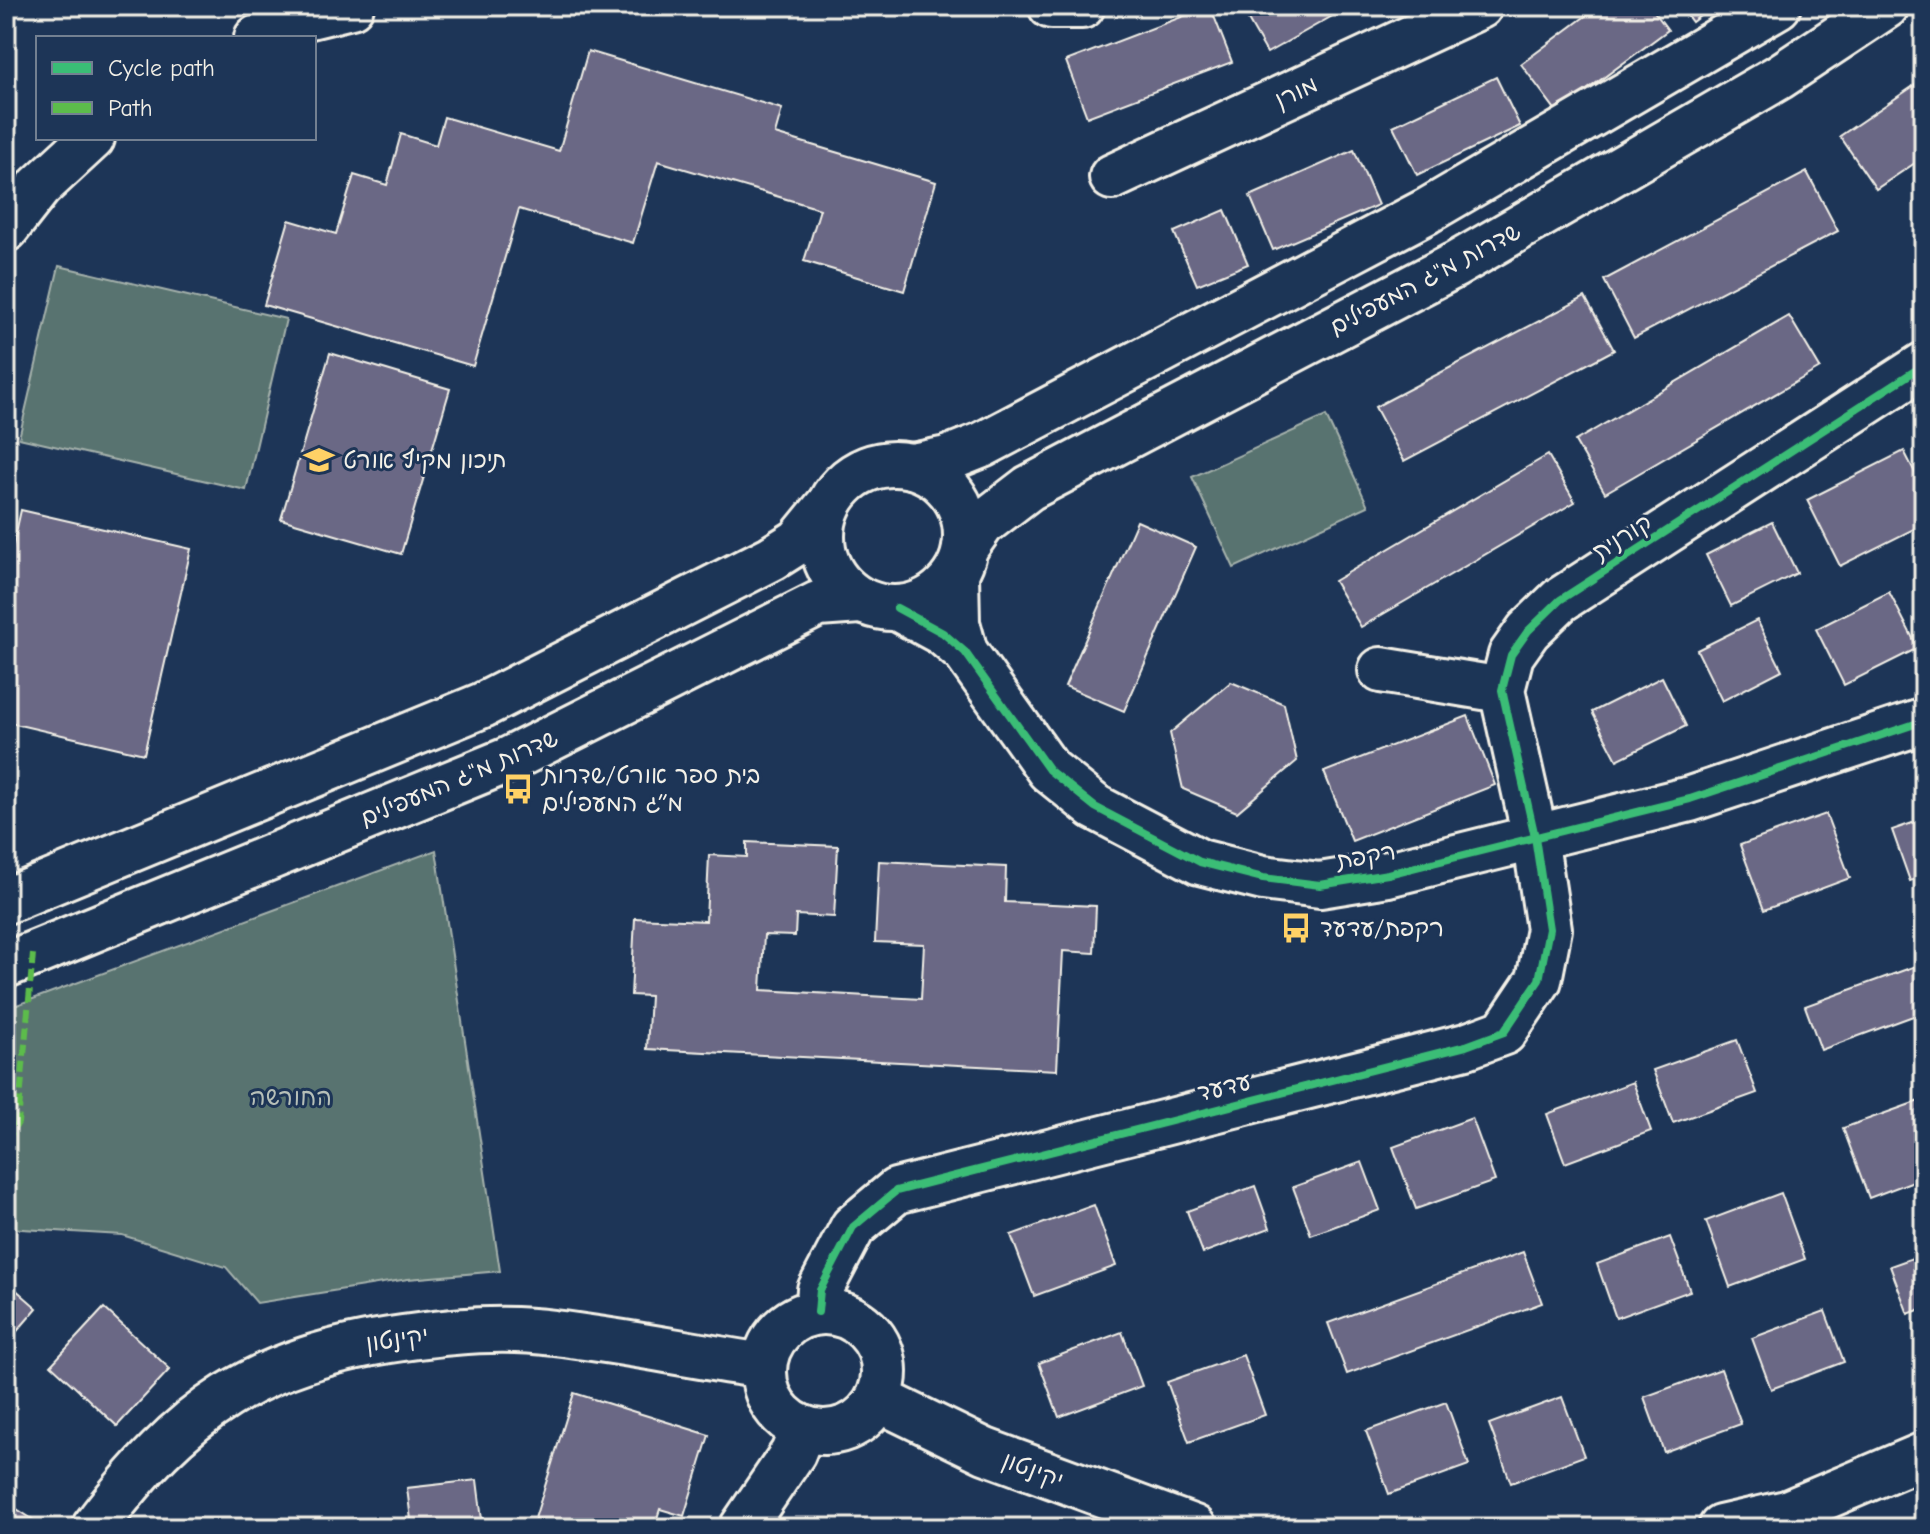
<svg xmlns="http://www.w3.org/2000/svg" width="1930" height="1534" font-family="'Comic Neue','Playpen Sans Hebrew',sans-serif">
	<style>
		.green { fill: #587370; stroke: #a6b2ac; stroke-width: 2 }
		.building { fill: #6b6785; stroke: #f4f1e8; stroke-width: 2 }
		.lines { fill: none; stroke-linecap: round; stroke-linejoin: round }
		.minor-casing { stroke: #f4f1e8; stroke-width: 50 }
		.major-casing { stroke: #f4f1e8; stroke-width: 50 }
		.minor { stroke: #1d3557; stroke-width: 44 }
		.major { stroke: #1d3557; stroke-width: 44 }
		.quiet { stroke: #5cbc4b; stroke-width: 6; stroke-dasharray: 12 6; stroke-linecap: butt }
		.cycleway-casing { stroke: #1d3557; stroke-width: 13 }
		.cycleway { stroke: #3abd76; stroke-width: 8 }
		.labels { text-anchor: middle; stroke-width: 6; stroke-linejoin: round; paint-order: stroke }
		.street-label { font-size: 24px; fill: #f4f1e8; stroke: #1d3557 }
		.poi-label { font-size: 24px; fill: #f4f1e8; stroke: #1d3557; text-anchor: start }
		.park-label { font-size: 24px; fill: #b6bfb8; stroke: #1d3557 }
	</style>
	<rect width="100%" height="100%" fill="#1d3557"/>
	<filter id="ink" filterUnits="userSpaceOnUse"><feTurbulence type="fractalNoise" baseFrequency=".0125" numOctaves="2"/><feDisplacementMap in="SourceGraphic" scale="16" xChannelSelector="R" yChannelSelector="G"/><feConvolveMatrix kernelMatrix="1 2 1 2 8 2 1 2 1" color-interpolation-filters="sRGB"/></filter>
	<g filter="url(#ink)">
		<!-- green -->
		<g class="green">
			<path d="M59,266L286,319L246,490L19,438Z"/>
			<path d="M1326,416L1368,506L1234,568L1192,477Z"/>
			<path d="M436,850L500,1271L408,1279L257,1303L226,1267L122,1235L6,1228V1009Z"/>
		</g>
		<!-- building -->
		<g class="building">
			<path d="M1210,6L1232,62L1087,117L1066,61Z"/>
			<path d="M1240,6H1350L1267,53Z"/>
			<path d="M1599,6H1650L1668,30L1557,112L1521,64Z"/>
			<path d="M1680,6H1713L1692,22Z"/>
			<path d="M588,51L782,109L775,134L936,182L904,291L804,261L820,209L658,161L633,243L519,209L473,366L264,305L289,220L336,234L354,175L387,185L401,134L436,145L444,117L559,151Z"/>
			<path d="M1496,77L1520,126L1417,175L1393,126Z"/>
			<path d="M1924,79V157L1876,189L1840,136Z"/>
			<path d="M1354,150L1378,205L1273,250L1250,196Z"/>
			<path d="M1807,172L1838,231L1634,338L1604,280Z"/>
			<path d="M1225,210L1248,264L1197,285L1174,232Z"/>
			<path d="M1585,297L1614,350L1404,461L1375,407Z"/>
			<path d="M1789,316L1820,368L1605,493L1575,441Z"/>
			<path d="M330,353L450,389L401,554L281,519Z"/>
			<path d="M1904,451L1924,490V524L1840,566L1807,500Z"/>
			<path d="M1548,455L1575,502L1361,627L1334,581Z"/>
			<path d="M21,510L191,549L144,754L6,722V577Z"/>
			<path d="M1137,521L1196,547L1124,711L1065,686Z"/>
			<path d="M1772,522L1797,573L1731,606L1706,555Z"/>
			<path d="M1889,592L1918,648L1844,685L1816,629Z"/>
			<path d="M1757,620L1782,670L1722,701L1697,650Z"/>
			<path d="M1662,677L1686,726L1617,760L1592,712Z"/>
			<path d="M1231,682L1284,704L1297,761L1237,812L1183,789L1170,733Z"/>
			<path d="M1468,716L1495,785L1352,841L1324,772Z"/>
			<path d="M1826,814L1850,878L1764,910L1740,845Z"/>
			<path d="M1924,819V876L1910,881L1892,830Z"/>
			<path d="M747,842L838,846L834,917L796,915L795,936L764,935L761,990L921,999L924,944L875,942L879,861L1006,867L1005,902L1096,906L1094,953L1063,951L1057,1070L647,1049L650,996L631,995L635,918L706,921L709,855L747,857Z"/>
			<path d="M1924,963V1012L1821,1050L1805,1006Z"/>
			<path d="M1737,1040L1757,1093L1673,1123L1653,1070Z"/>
			<path d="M1633,1082L1651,1131L1565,1163L1547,1114Z"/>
			<path d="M1922,1100L1924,1177L1869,1198L1843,1128Z"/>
			<path d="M1472,1118L1495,1181L1416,1209L1393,1147Z"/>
			<path d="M1362,1162L1380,1210L1311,1235L1293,1187Z"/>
			<path d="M1255,1186L1270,1228L1203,1253L1187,1211Z"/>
			<path d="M1781,1193L1805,1259L1730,1287L1706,1221Z"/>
			<path d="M1094,1205L1116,1266L1034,1296L1011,1235Z"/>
			<path d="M1670,1237L1690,1291L1616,1318L1597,1264Z"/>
			<path d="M1523,1252L1542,1303L1347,1374L1328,1323Z"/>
			<path d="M1924,1254V1308L1908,1314L1890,1266Z"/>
			<path d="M6,1281L37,1308L6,1344Z"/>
			<path d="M104,1308L170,1369L117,1426L51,1365Z"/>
			<path d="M1825,1311L1844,1362L1771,1389L1752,1338Z"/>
			<path d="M1122,1332L1142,1386L1059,1417L1039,1363Z"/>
			<path d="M1243,1355L1265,1415L1189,1442L1167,1382Z"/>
			<path d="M1721,1369L1741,1424L1664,1452L1644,1397Z"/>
			<path d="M574,1393L709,1435L684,1516L660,1509L654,1528H532Z"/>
			<path d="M1562,1397L1584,1456L1511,1483L1489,1424Z"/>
			<path d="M1446,1402L1469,1465L1389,1494L1366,1431Z"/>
			<path d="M477,1480L483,1528H412L407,1488Z"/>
			<path d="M6,1502L46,1528H6Z"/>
		</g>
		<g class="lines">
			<!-- minor casing -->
			<g class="minor-casing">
				<g id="minor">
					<path d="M1051,6H1082"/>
					<path d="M257,38L290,21L351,6"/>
					<path d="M1112,177L1480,6"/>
					<path d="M6,229L39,187L92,138"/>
					<path d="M956,574L957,623L965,652"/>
					<path d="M897,608L943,633L965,652L1049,770L1095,807L1200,862L1263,878L1320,885L1388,874L1690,799L1924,721"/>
					<path d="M1381,670L1502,690"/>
					<path d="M818,1312L820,1290L853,1227L896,1191L1466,1046L1504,1032L1539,980L1549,929L1535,837L1502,690L1511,655L1528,631L1560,600L1924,365"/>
					<circle cx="824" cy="1372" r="60"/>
					<path d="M878,1399L985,1451L1194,1528"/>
					<path d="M94,1528C183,1409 256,1359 403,1338C454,1331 503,1326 554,1333C624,1341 694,1356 764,1366"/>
					<path d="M742,1528L793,1453L803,1428"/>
					<path d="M1721,1528L1787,1513L1924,1455"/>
				</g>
			</g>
			<!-- major casing -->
			<g class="major-casing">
				<g id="major">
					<circle cx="894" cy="536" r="72"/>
					<path d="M912,466L947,459L982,445L1427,211L1778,6"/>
					<path d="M965,548L982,524L1029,488L1455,265L1779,77L1886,6"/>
					<path d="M6,901L483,705L772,558L799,541L826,508"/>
					<path d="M6,965L508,760L818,604L860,601"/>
				</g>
			</g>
			<!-- minor -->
			<use href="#minor" class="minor"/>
			<!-- major -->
			<use href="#major" class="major"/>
			<!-- quiet -->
			<path class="quiet" d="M6,1142L18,1123L33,954"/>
			<!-- cycleway casing -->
			<g class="cycleway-casing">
				<g id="cycleway">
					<path d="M897,608L943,633L965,652L1049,770L1095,807L1200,862L1263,878L1320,885L1388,874L1690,799L1924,721"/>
					<path d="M818,1312L820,1290L853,1227L896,1191L1466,1046L1504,1032L1539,980L1549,929L1535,837L1502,690L1511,655L1528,631L1560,600L1924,365"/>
				</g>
			</g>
			<!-- cycleway -->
			<use href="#cycleway" class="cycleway"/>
		</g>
	</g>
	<!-- icons -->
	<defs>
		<g id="school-bare" transform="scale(2.4)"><path d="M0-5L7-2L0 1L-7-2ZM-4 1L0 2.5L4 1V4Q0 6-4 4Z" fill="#ffd166" stroke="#1d3557" stroke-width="2.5" paint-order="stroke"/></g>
		<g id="bus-bare" transform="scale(2.4)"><path d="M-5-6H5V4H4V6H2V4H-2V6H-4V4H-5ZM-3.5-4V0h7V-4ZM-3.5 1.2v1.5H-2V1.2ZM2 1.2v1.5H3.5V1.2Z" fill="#ffd166" stroke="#1d3557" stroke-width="2.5" paint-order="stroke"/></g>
	</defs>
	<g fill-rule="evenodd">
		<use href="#school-bare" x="319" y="460"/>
		<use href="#bus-bare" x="518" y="789"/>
		<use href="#bus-bare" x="1296" y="928"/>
	</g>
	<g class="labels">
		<!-- street labels -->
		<g class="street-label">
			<text transform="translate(1296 92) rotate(-25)" y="8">מורן</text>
			<text transform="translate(1425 279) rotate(-28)" y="8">שדרות מ"ג המעפילים</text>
			<text transform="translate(1622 537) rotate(-32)" y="8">קורנית</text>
			<text transform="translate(459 778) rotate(-23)" y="8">שדרות מ"ג המעפילים</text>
			<text transform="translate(1366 856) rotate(-10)" y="8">רקפת</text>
			<text transform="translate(1224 1087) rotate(-14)" y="8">עדעד</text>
			<text transform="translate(397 1339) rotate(-8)" y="8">יקינטון</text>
			<text transform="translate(1033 1470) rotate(21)" y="8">יקינטון</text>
		</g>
		<!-- poi labels -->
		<g class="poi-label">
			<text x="343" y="468">תיכון מקיף אורט</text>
			<text x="542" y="783">בית ספר אורט/שדרות<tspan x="542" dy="28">מ״ג המעפילים</tspan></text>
			<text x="1320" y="936">רקפת/עדעד</text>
		</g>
		<!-- park labels -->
		<g class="park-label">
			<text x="291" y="1105">החורשה</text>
		</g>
	</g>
	<!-- margin -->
	<rect width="1930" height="1534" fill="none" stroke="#1d3557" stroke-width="32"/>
	<rect x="16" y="16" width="1898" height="1502" fill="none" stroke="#f4f1e8" stroke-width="3" filter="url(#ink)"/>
	<!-- legend -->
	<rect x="36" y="36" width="280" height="104" fill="#1d3557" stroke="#738091" stroke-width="2"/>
	<rect x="52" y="62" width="40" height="12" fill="#3abd76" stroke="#738091" stroke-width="2"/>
	<text x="108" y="76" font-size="24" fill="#f4f1e8">Cycle path</text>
	<rect x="52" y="102" width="40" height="12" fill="#5cbc4b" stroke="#738091" stroke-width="2"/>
	<text x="108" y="116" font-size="24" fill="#f4f1e8">Path</text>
</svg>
